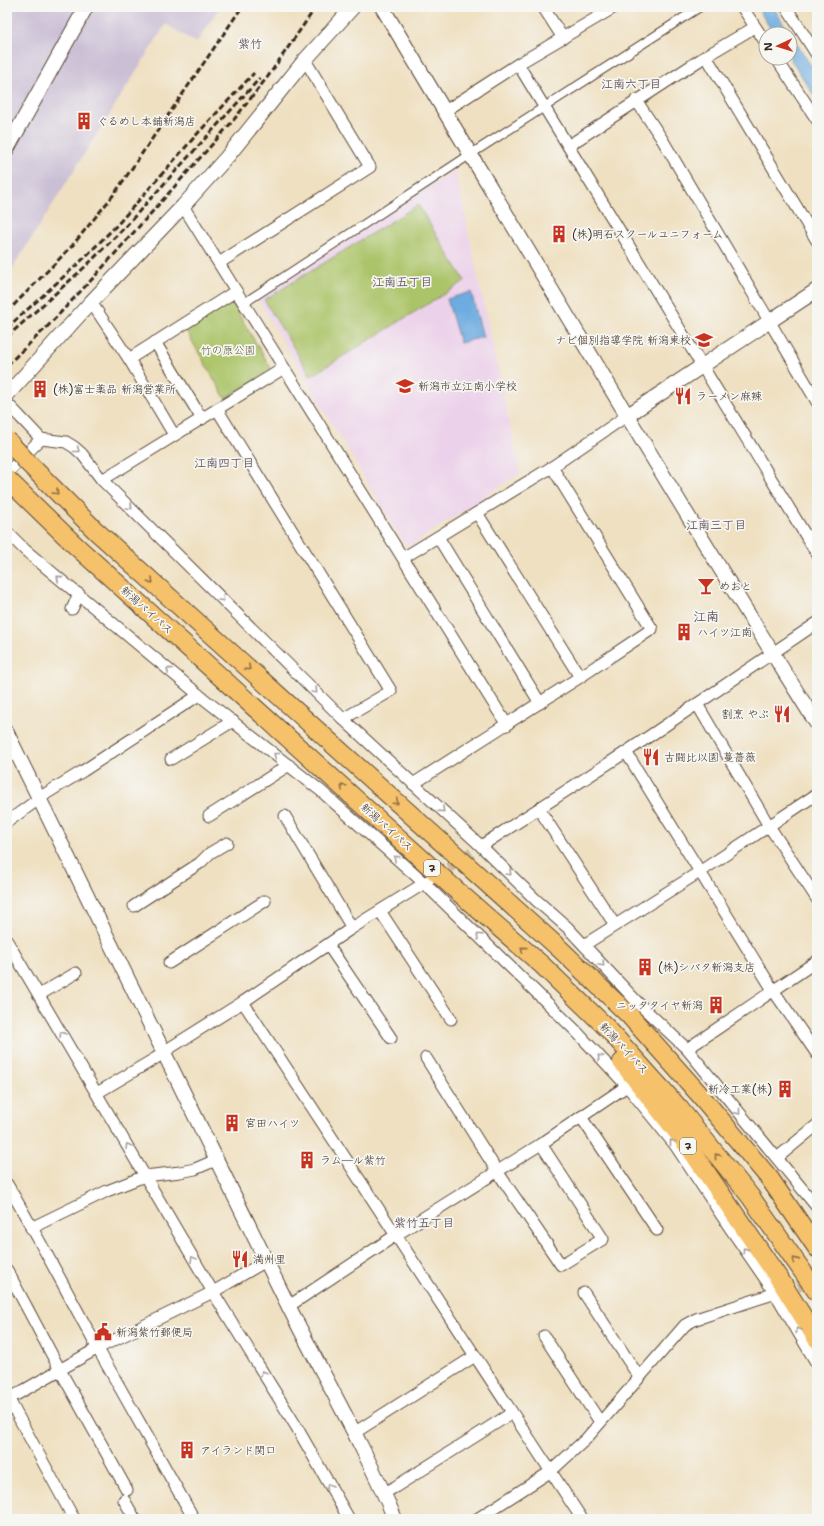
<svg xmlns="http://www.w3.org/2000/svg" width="824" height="1526" font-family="'Shantell Sans','Klee One',sans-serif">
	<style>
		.built { fill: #ecd1ea }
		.industrial { fill: #cbbfd5 }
		.green { fill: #acc469; stroke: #747744 }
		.water { fill: #6dace0; stroke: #546b7f }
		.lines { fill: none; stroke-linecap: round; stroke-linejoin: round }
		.minor-tunnel { stroke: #cbbca0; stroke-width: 11; stroke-dasharray: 11 5.5; stroke-linecap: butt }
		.pedestrian-casing { stroke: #564536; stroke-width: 10 }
		.minor-casing { stroke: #564536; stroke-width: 13 }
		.tertiary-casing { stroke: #564536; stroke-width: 16 }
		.trunk-casing { stroke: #564536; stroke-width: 20 }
		.pedestrian { stroke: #fff; stroke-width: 8 }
		.minor { stroke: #fff; stroke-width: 11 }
		.tertiary { stroke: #fff; stroke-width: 14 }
		.trunk { stroke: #f5c16b; stroke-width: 18 }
		.rail { stroke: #3b2a1e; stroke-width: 3; stroke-dasharray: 6 3; stroke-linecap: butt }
		.trunk-bridge-casing { stroke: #564536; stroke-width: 20; stroke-linecap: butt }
		.trunk-bridge { stroke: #f5c16b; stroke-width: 18 }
		.oneway { stroke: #a79f9a }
		.oneway2 { stroke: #8f6e41 }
		.labels { text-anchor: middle; stroke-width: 3.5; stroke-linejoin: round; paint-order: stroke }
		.shield { fill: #f6f6f2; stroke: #73675e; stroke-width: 1 }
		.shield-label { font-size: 10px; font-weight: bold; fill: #3b2a1e }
		.poi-label { font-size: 11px; fill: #3b2a1e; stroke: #f6f6f2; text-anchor: start }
		.park-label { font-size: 11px; fill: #5d5834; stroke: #f6f6f2 }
		.street-label { font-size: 11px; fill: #3b2a1e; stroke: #f6f6f2 }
		.neighbourhood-label { font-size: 12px; font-weight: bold; fill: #685760; stroke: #f6f6f2 }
		.quarter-label { font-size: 13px; font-weight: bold; fill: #685760; stroke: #f6f6f2 }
	</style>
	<rect width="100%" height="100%" fill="#f6f6f2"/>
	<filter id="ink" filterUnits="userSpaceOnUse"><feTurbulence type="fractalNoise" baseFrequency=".025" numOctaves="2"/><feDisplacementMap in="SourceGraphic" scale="8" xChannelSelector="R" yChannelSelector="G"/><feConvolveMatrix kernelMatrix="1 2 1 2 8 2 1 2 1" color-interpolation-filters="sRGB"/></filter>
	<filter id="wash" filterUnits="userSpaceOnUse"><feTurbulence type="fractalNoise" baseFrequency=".012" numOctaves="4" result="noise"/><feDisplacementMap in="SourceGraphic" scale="16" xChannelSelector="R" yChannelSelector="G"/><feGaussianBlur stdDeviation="0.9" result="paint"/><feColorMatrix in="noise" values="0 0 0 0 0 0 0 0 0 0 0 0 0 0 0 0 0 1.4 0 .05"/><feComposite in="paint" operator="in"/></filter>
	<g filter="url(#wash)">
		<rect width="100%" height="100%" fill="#efe0c1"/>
		<!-- built -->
		<path class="built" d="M455,170L520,473L411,545H405L257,298Z"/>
		<!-- industrial -->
		<path class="industrial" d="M7,7H220L196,43L166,24L7,277Z"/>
		<!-- green -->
		<g class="green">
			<path d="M418,205L465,281L311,376L264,300Z"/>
			<path d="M231,301L272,370L225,398L185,329Z"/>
		</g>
		<!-- water -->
		<g class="water">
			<path d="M757,7H773L817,75V100L790,58V34H774Z"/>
			<path d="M471,292L483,337L460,343L447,299Z"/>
		</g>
	</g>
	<g filter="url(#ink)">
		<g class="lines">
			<!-- minor-tunnel -->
			<g class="minor-tunnel">
				<path d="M435,877L481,846"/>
				<path d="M782,1291L815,1281"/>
			</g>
			<!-- pedestrian casing -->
			<g class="pedestrian-casing">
				<path id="pedestrian" d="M244,303L471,154L700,7"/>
			</g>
			<!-- minor casing -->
			<g class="minor-casing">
				<g id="minor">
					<path d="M543,7L563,38"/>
					<path d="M742,7L766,43"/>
					<path d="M786,7L817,55"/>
					<path d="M706,56L817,241"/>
					<path d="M776,58L817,120"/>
					<path d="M518,64L568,146L706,56L755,27"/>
					<path d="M636,100L662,139L817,402"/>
					<path d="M445,111L518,64L615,7"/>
					<path d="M568,146L817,554"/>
					<path d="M183,206L507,725"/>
					<path d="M219,263L370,167L305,60"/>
					<path d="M91,302L129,359L174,435"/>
					<path d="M155,342L202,419"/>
					<path d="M129,359L236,291"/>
					<path d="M7,403L41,439L66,442L74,447L82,454L102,480L343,719L481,846L536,900L567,927L639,1004L687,1049L817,1207"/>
					<path d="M217,409L391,691L343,719"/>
					<path d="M7,473L41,439"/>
					<path d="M102,480L284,368"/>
					<path d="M477,513L580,677"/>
					<path d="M7,532L25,550L199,695L321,791L425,884L575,1030L627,1086L675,1145L730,1228L775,1293L817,1364"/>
					<path d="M438,537L540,703"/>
					<path d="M403,558L552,467L628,415"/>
					<path d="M72,609L79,594"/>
					<path d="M697,704L769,826L817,899"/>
					<path d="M626,752L773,990L817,1054"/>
					<path d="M171,759L233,721"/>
					<path d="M413,784L580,677L652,629L552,467"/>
					<path d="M539,809L615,925"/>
					<path d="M209,816L289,765"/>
					<path d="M285,816L352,928"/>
					<path d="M7,822L47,793L83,771L199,695"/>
					<path d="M481,846L626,752L817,623"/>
					<path d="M134,906L200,863L210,853L227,843"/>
					<path d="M380,911L451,1019"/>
					<path d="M7,941L213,1292L296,1426L349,1519"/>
					<path d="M328,945L391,1038"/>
					<path d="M584,945L701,871L817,794"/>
					<path d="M169,963L265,901"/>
					<path d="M39,995L76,973"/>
					<path d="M243,1002L582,1519"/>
					<path d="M687,1049L817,961"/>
					<path d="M426,1058L497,1171L561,1265L603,1239L541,1144"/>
					<path d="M97,1093L156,1058L165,1051L243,1002L352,928L428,881"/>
					<path d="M581,1117L657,1230"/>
					<path d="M777,1158L817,1125"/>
					<path d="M7,1184C39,1238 68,1294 98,1349C130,1406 162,1462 194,1519"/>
					<path d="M31,1228L107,1191L145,1176L180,1172L195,1169L216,1160"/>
					<path d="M7,1270L60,1370L127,1490"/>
					<path d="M584,1293L639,1377"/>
					<path d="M289,1306L396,1235L541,1144L627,1086"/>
					<path d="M544,1336L600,1422"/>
					<path d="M7,1396L74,1519"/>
					<path d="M7,1400L98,1348L213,1292L266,1261"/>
					<path d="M354,1433L475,1356"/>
					<path d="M384,1493L395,1487L512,1413"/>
					<path d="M124,1500L135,1519"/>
					<path d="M477,1519L550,1472L586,1439L685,1325L696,1319L779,1292"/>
				</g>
			</g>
			<!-- tertiary casing -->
			<g class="tertiary-casing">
				<g id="tertiary">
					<path d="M382,7C526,246 668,488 817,724"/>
					<path d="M7,149L86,7"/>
					<path d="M7,395L91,302L183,206L227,157L305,60L353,7"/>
					<path d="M628,415L817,290"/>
					<path d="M7,733C99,918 190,1104 281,1291C318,1367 362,1441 395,1519"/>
				</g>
			</g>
			<!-- trunk casing -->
			<g class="trunk-casing">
				<g id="trunk">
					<path d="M29,464L96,531L560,949L629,1015L700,1095L770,1179L817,1248"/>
					<path d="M7,479L76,546L455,889L542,965L606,1027L679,1108L750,1196L817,1292"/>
					<path d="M622,1062L689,1147L782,1283L817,1339"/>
				</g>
			</g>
			<!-- pedestrian -->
			<use href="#pedestrian" class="pedestrian"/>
			<!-- minor -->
			<use href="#minor" class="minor"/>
			<!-- tertiary -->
			<use href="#tertiary" class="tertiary"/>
			<!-- trunk -->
			<use href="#trunk" class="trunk"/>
			<!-- rail -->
			<g class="rail">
				<path d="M7,312L72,246L115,193L242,7"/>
				<path d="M7,328L81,261L118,224L199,132L254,73"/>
				<path d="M7,337L87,265L124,228L260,78"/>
				<path d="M7,365L47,327L95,276L232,122L269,75L316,7"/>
			</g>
			<!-- trunk-bridge casing -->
			<g class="trunk-bridge-casing">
				<path id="trunk-bridge" d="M7,440L29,464"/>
			</g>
			<!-- trunk-bridge -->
			<use href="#trunk-bridge" class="trunk-bridge"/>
		</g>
		<!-- one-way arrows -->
		<defs><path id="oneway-chevron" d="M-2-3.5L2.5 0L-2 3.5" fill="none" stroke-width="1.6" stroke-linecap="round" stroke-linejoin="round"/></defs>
		<g class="oneway">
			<use href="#oneway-chevron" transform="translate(77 450) rotate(38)"/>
			<use href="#oneway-chevron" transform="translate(130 507) rotate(45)"/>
			<use href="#oneway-chevron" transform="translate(59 578) rotate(-140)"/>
			<use href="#oneway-chevron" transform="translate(222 599) rotate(45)"/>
			<use href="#oneway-chevron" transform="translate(169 670) rotate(-140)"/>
			<use href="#oneway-chevron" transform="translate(315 691) rotate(45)"/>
			<use href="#oneway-chevron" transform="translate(276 755) rotate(-142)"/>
			<use href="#oneway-chevron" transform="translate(442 810) rotate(42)"/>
			<use href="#oneway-chevron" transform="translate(396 858) rotate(-138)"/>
			<use href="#oneway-chevron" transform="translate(509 873) rotate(45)"/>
			<use href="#oneway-chevron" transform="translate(479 936) rotate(-136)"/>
			<use href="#oneway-chevron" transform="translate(602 964) rotate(47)"/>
			<use href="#oneway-chevron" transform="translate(62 1034) rotate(-121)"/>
			<use href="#oneway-chevron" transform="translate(600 1057) rotate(-133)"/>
			<use href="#oneway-chevron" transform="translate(738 1112) rotate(51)"/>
			<use href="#oneway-chevron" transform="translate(672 1142) rotate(-128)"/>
			<use href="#oneway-chevron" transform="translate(128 1146) rotate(-120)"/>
			<use href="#oneway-chevron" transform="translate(745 1250) rotate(-125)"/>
			<use href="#oneway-chevron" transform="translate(193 1259) rotate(-121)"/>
			<use href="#oneway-chevron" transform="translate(798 1330) rotate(-121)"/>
			<use href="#oneway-chevron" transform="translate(263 1373) rotate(-122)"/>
			<use href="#oneway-chevron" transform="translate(329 1486) rotate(-119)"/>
		</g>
		<g class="oneway2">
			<use href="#oneway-chevron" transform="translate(56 492) rotate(45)"/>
			<use href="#oneway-chevron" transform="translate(151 581) rotate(42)"/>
			<use href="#oneway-chevron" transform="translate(248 668) rotate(42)"/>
			<use href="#oneway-chevron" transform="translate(343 787) rotate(-138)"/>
			<use href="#oneway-chevron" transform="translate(396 802) rotate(42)"/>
			<use href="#oneway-chevron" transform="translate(523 949) rotate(-139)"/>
			<use href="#oneway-chevron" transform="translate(717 1156) rotate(-129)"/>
			<use href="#oneway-chevron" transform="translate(795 1260) rotate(-125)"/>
		</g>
	</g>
	<!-- icons -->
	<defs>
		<g id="building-bare" transform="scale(1.38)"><path d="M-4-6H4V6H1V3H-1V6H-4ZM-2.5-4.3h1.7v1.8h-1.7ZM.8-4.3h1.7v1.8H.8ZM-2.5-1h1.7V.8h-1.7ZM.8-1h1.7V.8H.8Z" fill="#c8321e" stroke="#f6f6f2" stroke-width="2.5" paint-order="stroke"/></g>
		<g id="school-bare" transform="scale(1.38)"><path d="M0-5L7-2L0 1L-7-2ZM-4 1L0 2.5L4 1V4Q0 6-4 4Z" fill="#c8321e" stroke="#f6f6f2" stroke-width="2.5" paint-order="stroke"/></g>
		<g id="restaurant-bare" transform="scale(1.38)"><path d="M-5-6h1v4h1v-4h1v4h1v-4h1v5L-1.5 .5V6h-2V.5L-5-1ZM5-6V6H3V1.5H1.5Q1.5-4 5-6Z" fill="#c8321e" stroke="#f6f6f2" stroke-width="2.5" paint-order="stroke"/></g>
		<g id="bar-bare" transform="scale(1.38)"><path d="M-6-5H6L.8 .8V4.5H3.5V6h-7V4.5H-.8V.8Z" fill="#c8321e" stroke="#f6f6f2" stroke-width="2.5" paint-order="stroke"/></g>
		<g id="civic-bare" transform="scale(1.38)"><path d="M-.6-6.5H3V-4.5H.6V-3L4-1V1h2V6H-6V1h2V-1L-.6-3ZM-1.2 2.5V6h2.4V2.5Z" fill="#c8321e" stroke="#f6f6f2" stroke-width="2.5" paint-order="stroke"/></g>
	</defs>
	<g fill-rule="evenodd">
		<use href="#building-bare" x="84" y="121"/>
		<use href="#building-bare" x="559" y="234"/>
		<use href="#school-bare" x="704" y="340"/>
		<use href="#school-bare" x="405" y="386"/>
		<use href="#building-bare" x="40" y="389"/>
		<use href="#restaurant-bare" x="683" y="396"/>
		<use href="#bar-bare" x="706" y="586"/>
		<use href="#building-bare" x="684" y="632"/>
		<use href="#restaurant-bare" x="782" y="714"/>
		<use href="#restaurant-bare" x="651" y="757"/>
		<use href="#building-bare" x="645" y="967"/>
		<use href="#building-bare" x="716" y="1005"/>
		<use href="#building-bare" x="785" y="1089"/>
		<use href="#building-bare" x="232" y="1123"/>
		<use href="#building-bare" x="307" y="1160"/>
		<use href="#restaurant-bare" x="240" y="1259"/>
		<use href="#civic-bare" x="103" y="1332"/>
		<use href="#building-bare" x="187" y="1450"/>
	</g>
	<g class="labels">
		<!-- shield labels -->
		<g class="shield">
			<rect x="424" y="860" width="16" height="16" rx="3"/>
			<rect x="680" y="1138" width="16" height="16" rx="3"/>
		</g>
		<g class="shield-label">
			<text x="432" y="872">7</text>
			<text x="688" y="1150">7</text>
		</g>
		<!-- poi labels -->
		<g class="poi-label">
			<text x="97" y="125">ぐるめし本舗新潟店</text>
			<text x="572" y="238">(株)明石スクールユニフォーム</text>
			<text x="691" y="344" text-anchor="end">ナビ個別指導学院 新潟東校</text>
			<text x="418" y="390">新潟市立江南小学校</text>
			<text x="53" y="393">(株)富士薬品 新潟営業所</text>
			<text x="696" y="400">ラーメン麻辣</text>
			<text x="719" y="590">めおと</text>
			<text x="697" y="636">ハイツ江南</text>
			<text x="769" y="718" text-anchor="end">割烹 やぶ</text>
			<text x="664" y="761">古闘比以園 蔓薔薇</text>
			<text x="658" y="971">(株)シバタ新潟支店</text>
			<text x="703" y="1009" text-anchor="end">ニッタタイヤ新潟</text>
			<text x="772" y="1093" text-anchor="end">新冷工業(株)</text>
			<text x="245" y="1127">宮田ハイツ</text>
			<text x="320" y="1164">ラム―ル紫竹</text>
			<text x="253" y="1263">満州里</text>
			<text x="116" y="1336">新潟紫竹郵便局</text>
			<text x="200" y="1454">アイランド関口</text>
		</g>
		<!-- park labels -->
		<g class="park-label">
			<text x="228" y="354">竹の原公園</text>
		</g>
		<!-- street labels -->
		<g class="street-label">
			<text transform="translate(147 610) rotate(42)" y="4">新潟バイパス</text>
			<text transform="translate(387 827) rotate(42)" y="4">新潟バイパス</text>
			<text transform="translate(624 1048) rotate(47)" y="4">新潟バイパス</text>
		</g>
		<!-- neighbourhood labels -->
		<g class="neighbourhood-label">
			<text x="250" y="48">紫竹</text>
			<text x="631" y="88">江南六丁目</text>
			<text x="402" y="286">江南五丁目</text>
			<text x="224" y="467">江南四丁目</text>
			<text x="716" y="529">江南三丁目</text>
			<text x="424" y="1227">紫竹五丁目</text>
		</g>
		<!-- quarter labels -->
		<g class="quarter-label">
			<text x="706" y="621">江南</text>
		</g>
	</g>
	<!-- margin -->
	<rect width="824" height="1526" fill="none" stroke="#f6f6f2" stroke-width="24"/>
	<!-- north arrow -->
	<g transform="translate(778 46) rotate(266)"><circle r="19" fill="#f6f6f2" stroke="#aba49d"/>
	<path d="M0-3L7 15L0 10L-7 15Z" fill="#c8321e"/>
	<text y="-6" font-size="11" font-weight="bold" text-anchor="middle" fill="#3b2a1e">N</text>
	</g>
</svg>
